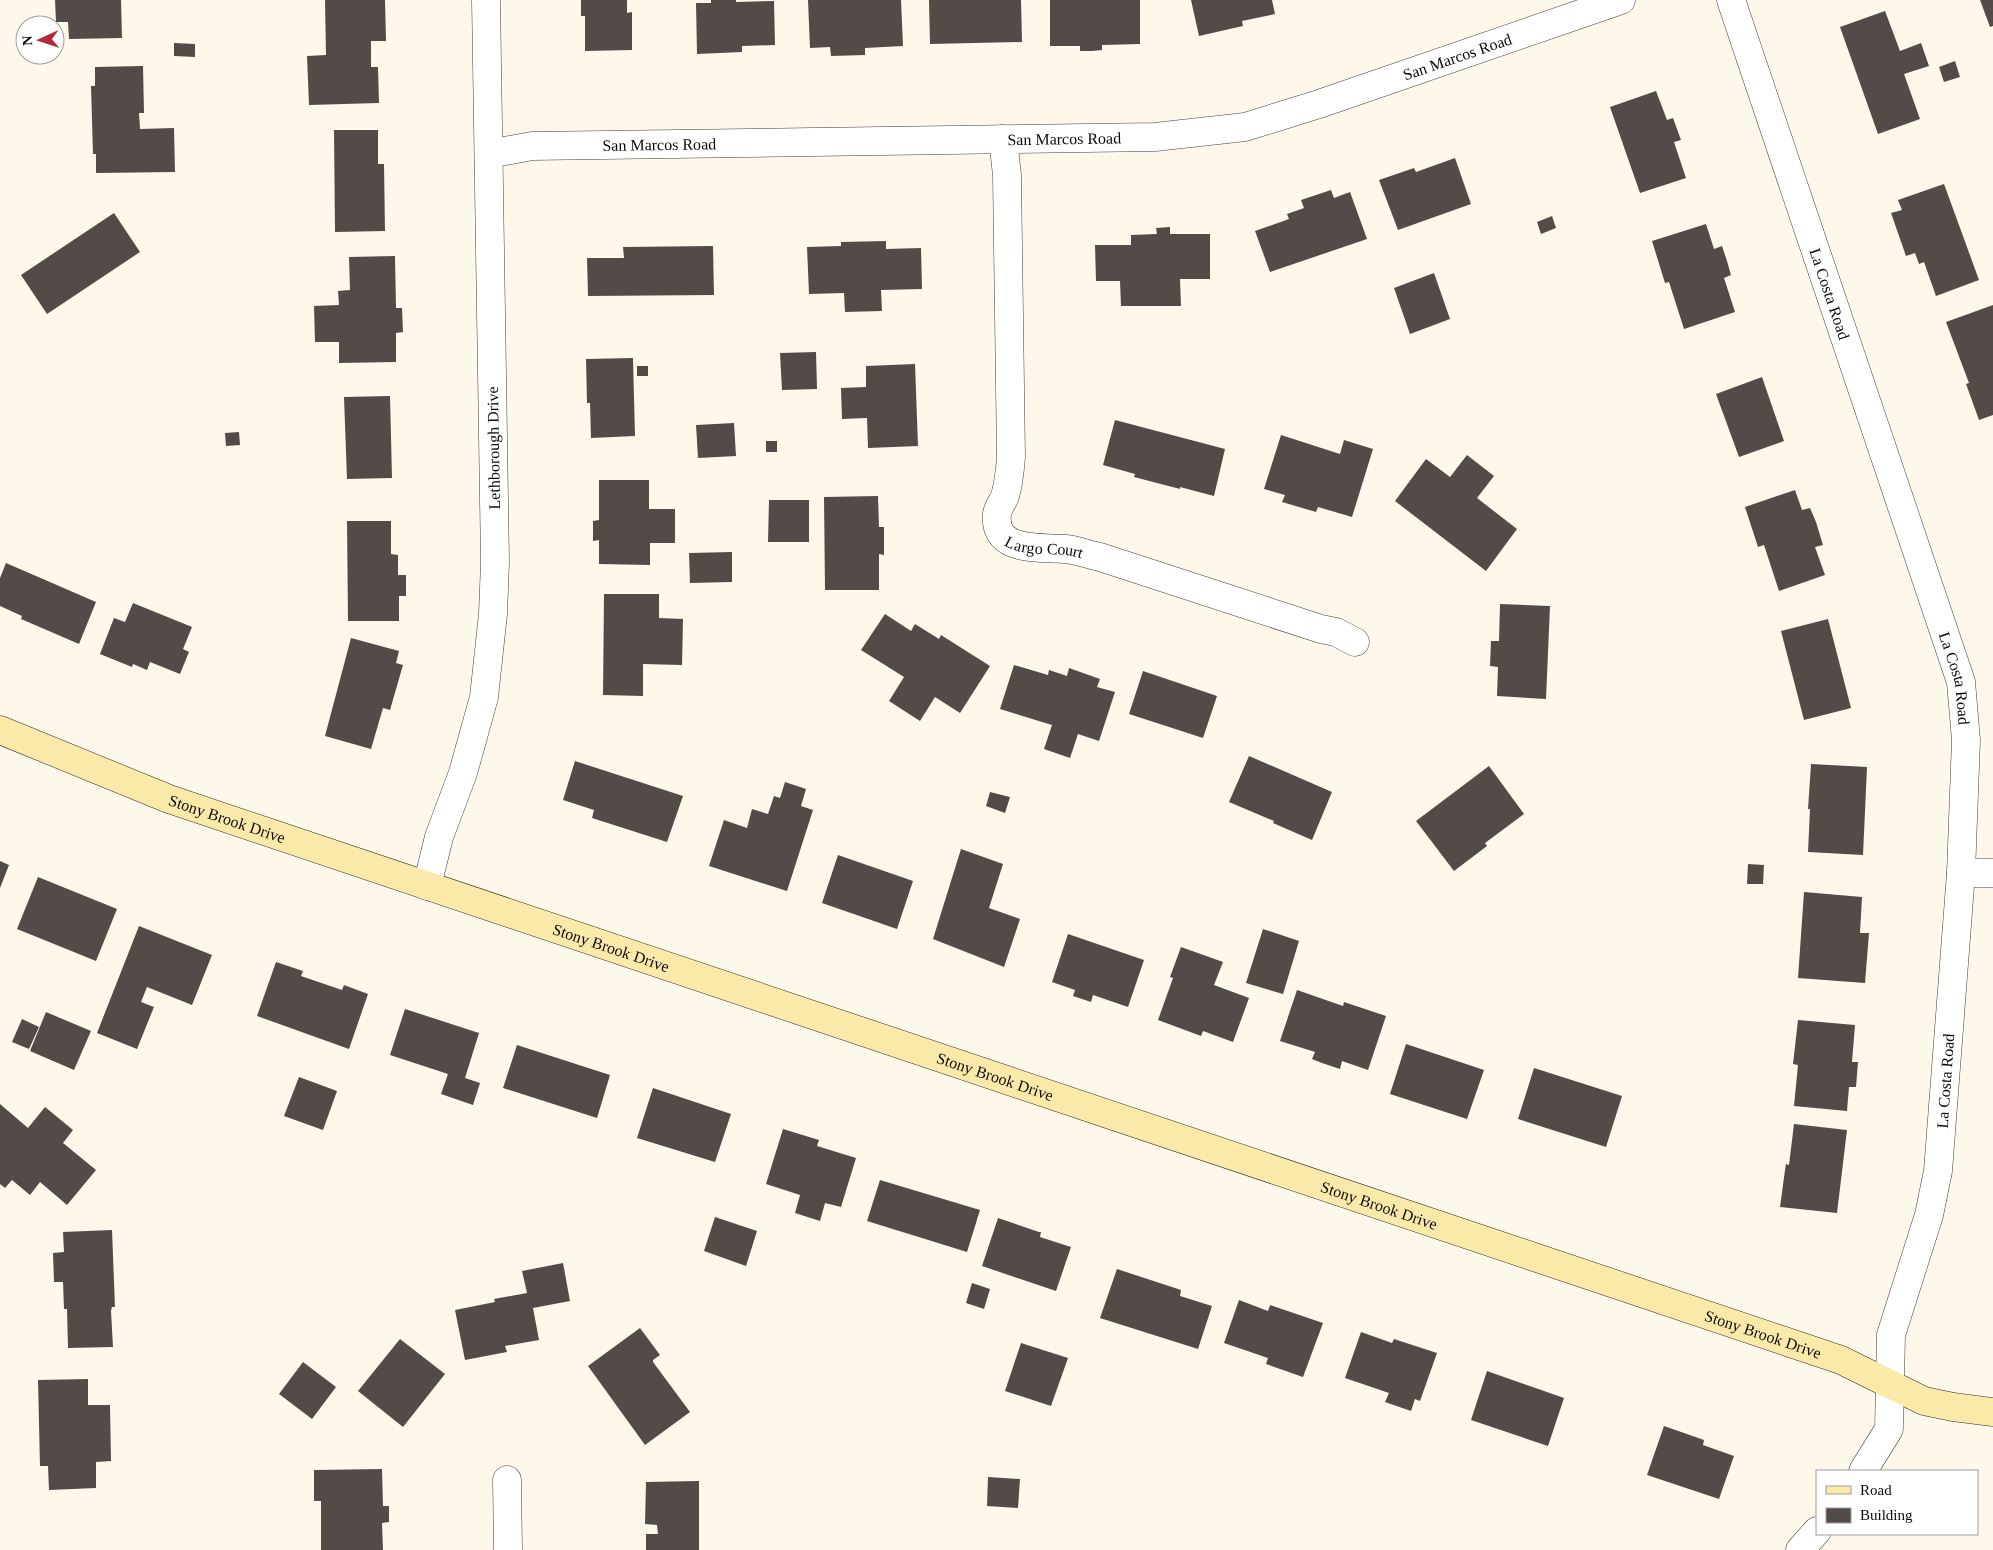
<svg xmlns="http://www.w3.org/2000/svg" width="1993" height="1550" font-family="'Times New Roman',serif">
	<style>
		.building { fill: #534b48 }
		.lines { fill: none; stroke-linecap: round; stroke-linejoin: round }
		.street-casing { stroke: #3e3e3e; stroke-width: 29 }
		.secondary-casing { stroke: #2d2d2d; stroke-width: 29 }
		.street { stroke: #fff; stroke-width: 28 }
		.secondary { stroke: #fae9a8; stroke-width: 28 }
		.labels { text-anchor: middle; stroke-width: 5; stroke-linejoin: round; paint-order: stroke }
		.street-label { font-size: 16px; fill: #0b0b0b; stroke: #fff }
	</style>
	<rect width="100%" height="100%" fill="#fef8ea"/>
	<!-- building -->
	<g class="building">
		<path d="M55,0H121L122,38L69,39L68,22H56Z"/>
		<path d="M325,0H385L386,41H371V67H378L379,103L309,105L307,56L326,55Z"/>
		<path d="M581,0H627V13L632,12V50L585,51V16H581Z"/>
		<path d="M711,0H736V2L774,1L775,45L742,46V52L697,54L696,3H711Z"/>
		<path d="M808,0H901L903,46L865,48V55L831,56L830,47L810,48Z"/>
		<path d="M929,0H1021L1022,42L930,44Z"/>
		<path d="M1050,0H1140V44L1102,45V50L1092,51H1080V46H1050Z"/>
		<path d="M1191,0H1272L1275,14L1242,21L1243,26L1199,36Z"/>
		<path d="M1980,0H1993V26L1990,27Z"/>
		<path d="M1885,11L1900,51L1921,43L1929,66L1904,74L1920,119L1878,134L1840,27Z"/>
		<path d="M174,43L195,44V57L174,56Z"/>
		<path d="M1955,61L1960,77L1944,82L1939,67Z"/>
		<path d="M143,66L144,113H139L140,129L174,128L175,172L96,173V154H93L91,86H95V67Z"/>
		<path d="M1656,91L1667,120L1673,118L1681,140L1674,142L1686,178L1640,193L1610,107Z"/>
		<path d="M334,130H378V164H384L385,231L335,232Z"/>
		<path d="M1455,158L1471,204L1398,230L1379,180L1414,168L1416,172Z"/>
		<path d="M1944,184L1979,280L1936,296L1924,262L1919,264L1915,253L1906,256L1891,213L1902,210L1898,200Z"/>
		<path d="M1331,190L1334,198L1350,192L1367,239L1270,272L1255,231L1289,219L1287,214L1304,208L1301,200Z"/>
		<path d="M114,213L140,252L47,314L21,275Z"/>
		<path d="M1552,216L1556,228L1541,234L1537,222Z"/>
		<path d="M1706,224L1714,249L1722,246L1727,261L1731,275L1724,278L1735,312L1684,329L1669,282L1665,283L1652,241Z"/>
		<path d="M1170,227V234H1210V279H1180L1181,306H1121L1120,281H1096L1095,245H1131V235L1157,234L1156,228Z"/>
		<path d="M886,241V249L921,248L922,289L881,290L882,311L845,312L844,293L809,294L807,247L841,246V242Z"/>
		<path d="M713,246L714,295L588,296L587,258H624L623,247Z"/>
		<path d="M395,256L396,308H402L403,332L396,333V362L339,363V342H315L314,306L339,305L338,291L350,290L349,257Z"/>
		<path d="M1434,273L1450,319L1410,334L1394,288Z"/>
		<path d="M1993,305V415L1979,420L1966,384L1969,383L1946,322Z"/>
		<path d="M816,352L817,389L782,390L780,353Z"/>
		<path d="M633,358L635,436L591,438L590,403H587L586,359Z"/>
		<path d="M915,364L918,446L868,448L867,418L842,419L841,388L866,387V366Z"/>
		<rect x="637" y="366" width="11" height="10"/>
		<path d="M1762,377L1784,441L1739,457L1716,394Z"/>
		<path d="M390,396L392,478L347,479L344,397Z"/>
		<path d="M1115,420L1225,449L1214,496L1180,487V489L1134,477L1135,474L1103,465Z"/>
		<path d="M734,423L736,456L698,458L696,425Z"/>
		<path d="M239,432L240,445L226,446L225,433Z"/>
		<path d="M1281,435L1340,454L1344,440L1373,449L1352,517L1318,507L1316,512L1282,502L1285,495L1264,489Z"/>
		<rect x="766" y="441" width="11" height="11"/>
		<path d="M1467,455L1494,476L1477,498L1517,529L1486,571L1395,501L1426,459L1450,477Z"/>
		<path d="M599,480H649V509H675V543H650V565L599,564V540L593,541V521L599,520Z"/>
		<path d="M1795,490L1802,510L1810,508L1816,522L1823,545L1815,547L1825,575L1779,591L1764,545L1758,547L1745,507Z"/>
		<path d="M878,496L879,527H884V555L879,554V590H825L824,497Z"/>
		<path d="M769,500H809V542H768Z"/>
		<path d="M347,521H391V554L398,555V575H406V596H399V621H348Z"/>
		<path d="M732,552V582L690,583L689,553Z"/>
		<path d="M6,563L96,602L79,644L21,619L22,616L0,606V578Z"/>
		<path d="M604,594H659V618L683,619L682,665L643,664V696L603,695Z"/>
		<path d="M133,603L192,627L183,649L189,652L180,674L150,662L147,670L133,664L132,667L100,654L114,618L125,622Z"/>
		<path d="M1500,604L1550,606L1546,699L1497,696L1498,667L1490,666L1491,641H1499Z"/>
		<path d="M885,614L911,631L915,624L939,639L941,635L990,666L960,713L935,697L920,721L889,701L904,677L861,650Z"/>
		<path d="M1828,619L1851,708L1804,720L1781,631Z"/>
		<path d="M351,638L399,651L396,663L403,665L390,710L383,708L371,749L325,736Z"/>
		<path d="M1014,665L1048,675L1049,670L1067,676L1069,668L1100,679L1097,687L1115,692L1099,741L1078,734L1070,758L1044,749L1052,725L1000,709Z"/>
		<path d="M1143,671L1217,696L1203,738L1129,714Z"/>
		<path d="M1249,756L1332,792L1312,840L1273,823L1274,821L1229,802Z"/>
		<path d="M575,761L683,796L667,842L592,818L594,810L563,800Z"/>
		<path d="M1811,764L1867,767L1863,855L1808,852L1810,809H1808Z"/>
		<path d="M1489,766L1524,814L1485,843L1487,846L1454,871L1416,821Z"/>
		<path d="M785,782L806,789L801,806L813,810L787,891L709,866L724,820L747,828L752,809L768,814L774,796L780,798Z"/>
		<path d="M990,792L1010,797L1005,813L986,806Z"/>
		<path d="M961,849L1003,864L989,908L1020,919L1004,967L933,939Z"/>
		<path d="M838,855L913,881L897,929L822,903Z"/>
		<path d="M0,861L9,865L0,888Z"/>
		<path d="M1748,864L1764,865L1763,884H1747Z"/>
		<path d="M38,877L117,909L96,961L17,929Z"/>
		<path d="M1804,892L1862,897L1860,933H1869L1865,983L1798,978Z"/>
		<path d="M139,926L212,955L192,1005L147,987L141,1002L154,1007L137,1049L97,1033Z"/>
		<path d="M1263,929L1299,941L1283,994L1246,983Z"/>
		<path d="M1068,934L1144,960L1128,1007L1093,995L1091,1002L1073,996L1075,990L1052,982Z"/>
		<path d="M1181,947L1223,962L1214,985L1249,998L1233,1042L1203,1031L1201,1036L1158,1020L1173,978L1170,977Z"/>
		<path d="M276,962L303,971L301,976L342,990L344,985L368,994L349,1049L257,1016Z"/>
		<path d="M1297,990L1343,1006L1344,1002L1386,1016L1368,1070L1342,1061L1340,1069L1322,1063L1312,1059L1315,1052L1280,1041Z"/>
		<path d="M405,1009L479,1033L465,1078L480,1083L473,1105L441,1094L448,1074L390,1055Z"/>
		<path d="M46,1012L91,1031L74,1070L30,1051Z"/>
		<path d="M22,1019L39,1027L29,1049L12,1042Z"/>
		<path d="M1798,1020L1855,1025L1852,1062H1858L1856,1087H1849L1847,1111L1794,1106L1798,1065L1793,1064Z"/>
		<path d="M1406,1044L1484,1070L1467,1119L1390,1094Z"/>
		<path d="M517,1045L610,1075L597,1118L503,1088Z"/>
		<path d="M1534,1068L1622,1096L1606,1147L1518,1119Z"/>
		<path d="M299,1077L337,1091L323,1130L284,1116Z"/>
		<path d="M653,1088L731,1114L715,1162L637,1138Z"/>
		<path d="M0,1104L28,1128L45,1107L73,1130L63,1143L96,1170L67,1205L40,1182L30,1195L12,1180L5,1188L0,1184Z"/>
		<path d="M1794,1124L1847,1130L1837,1213L1780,1207L1785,1170L1786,1164L1789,1165Z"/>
		<path d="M783,1129L819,1140L817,1146L856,1158L841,1207L825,1203L820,1221L795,1213L800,1195L766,1184Z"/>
		<path d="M880,1180L980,1210L967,1252L867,1221Z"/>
		<path d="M715,1217L757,1231L746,1266L704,1251Z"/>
		<path d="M998,1218L1039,1232H1041L1040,1237L1071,1247L1056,1291L982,1266Z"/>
		<path d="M112,1230L115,1307H112L111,1311L113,1347L68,1348L67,1309H64L63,1282H54L53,1253L64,1252L63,1232Z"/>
		<path d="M563,1263L570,1301L533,1308L539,1340L505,1346L507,1352L465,1360L455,1310L495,1302L494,1299L527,1293L522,1271Z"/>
		<path d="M1117,1269L1181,1290L1180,1296L1212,1306L1198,1349L1100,1318Z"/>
		<path d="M972,1283L990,1289L984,1309L966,1303Z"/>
		<path d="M1239,1300L1268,1311L1270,1305L1323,1323L1303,1377L1266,1364L1268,1358L1224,1343Z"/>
		<path d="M640,1328L660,1355L653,1360V1362L690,1412L645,1445L588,1366Z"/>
		<path d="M1361,1332L1392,1343L1394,1339L1437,1353L1420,1401L1415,1399L1411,1411L1385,1402L1389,1393L1345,1378Z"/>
		<path d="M400,1339L445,1374L403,1427L358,1391Z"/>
		<path d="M1021,1343L1068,1358L1051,1406L1005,1391Z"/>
		<path d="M303,1362L336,1387L312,1419L279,1394Z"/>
		<path d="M1487,1371L1564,1398L1548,1446L1471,1420Z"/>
		<path d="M88,1379V1405H110L111,1461L96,1462V1488L49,1490L48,1466H40L38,1380Z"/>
		<path d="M1664,1426L1704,1440L1703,1445L1734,1456L1719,1499L1647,1475Z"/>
		<path d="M382,1469L383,1506H389V1522L382,1523L383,1550H321V1501H314V1470Z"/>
		<path d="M988,1477L1020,1479L1018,1508L987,1506Z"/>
		<path d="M699,1481V1550H646V1534H658L657,1525L645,1524L646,1482Z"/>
	</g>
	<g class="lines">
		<!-- street casing -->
		<g class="street-casing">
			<g id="street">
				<path id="s1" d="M1731,0L1961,682L1966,740L1961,873L1938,1171L1929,1215L1891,1335L1889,1429L1863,1471"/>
				<path id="s2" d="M1003,139L1007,175L1011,457C1010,470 1009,483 1005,496C1003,502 998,507 997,514C993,553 1040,547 1066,549C1077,550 1089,555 1100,557L1321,629L1336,632L1355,642"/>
				<path id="s3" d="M489,154L532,146L1155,137L1245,127L1319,104L1621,0"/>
				<path d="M1961,873H1993"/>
				<path d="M427,886L439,837L463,773L484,697L493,614L495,562L486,0"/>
				<path d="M507,1480L508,1550"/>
				<path d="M1800,1550L1817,1531"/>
			</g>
		</g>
		<!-- secondary casing -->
		<g class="secondary-casing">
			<g id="secondary">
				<path id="s4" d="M0,730L169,799L1841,1360L1924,1401L1953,1407L1993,1412"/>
			</g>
		</g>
		<!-- street -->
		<use href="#street" class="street"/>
		<!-- secondary -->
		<use href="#secondary" class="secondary"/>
	</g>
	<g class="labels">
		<!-- street labels -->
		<g class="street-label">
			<text dy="6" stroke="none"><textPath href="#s3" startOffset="981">San Marcos Road</textPath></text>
			<text dy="6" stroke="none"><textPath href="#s3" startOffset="576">San Marcos Road</textPath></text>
			<text dy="6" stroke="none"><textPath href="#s3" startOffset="171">San Marcos Road</textPath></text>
			<text dy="6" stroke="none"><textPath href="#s1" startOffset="310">La Costa Road</textPath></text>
			<text transform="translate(493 448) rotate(-91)" y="6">Lethborough Drive</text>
			<text dy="6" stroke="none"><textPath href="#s2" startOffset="445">Largo Court</textPath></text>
			<text dy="6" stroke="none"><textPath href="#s1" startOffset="715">La Costa Road</textPath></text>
			<text dy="6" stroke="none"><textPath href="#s4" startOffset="244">Stony Brook Drive</textPath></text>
			<text dy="6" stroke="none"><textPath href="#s4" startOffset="649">Stony Brook Drive</textPath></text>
			<text dy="6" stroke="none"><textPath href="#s4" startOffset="1054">Stony Brook Drive</textPath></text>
			<text transform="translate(1945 1081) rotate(-86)" y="6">La Costa Road</text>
			<text dy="6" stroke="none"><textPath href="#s4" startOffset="1459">Stony Brook Drive</textPath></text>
			<text dy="6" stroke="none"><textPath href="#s4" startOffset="1864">Stony Brook Drive</textPath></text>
		</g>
	</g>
	<!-- legend -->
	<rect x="1816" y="1470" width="162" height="65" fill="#ffffff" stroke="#9d9d9d"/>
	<rect x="1826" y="1486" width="25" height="8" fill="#fae9a8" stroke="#9d9d9d"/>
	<text x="1860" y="1495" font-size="15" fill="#0b0b0b">Road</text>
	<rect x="1826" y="1508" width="25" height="15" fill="#534b48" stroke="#9d9d9d"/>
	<text x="1860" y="1520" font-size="15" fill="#0b0b0b">Building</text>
	<!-- north arrow -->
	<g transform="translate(40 40) rotate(267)"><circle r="24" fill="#ffffff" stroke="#9d9d9d"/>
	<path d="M0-4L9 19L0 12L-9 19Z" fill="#b22c3f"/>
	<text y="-8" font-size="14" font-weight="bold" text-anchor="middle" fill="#0b0b0b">N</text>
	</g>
</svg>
